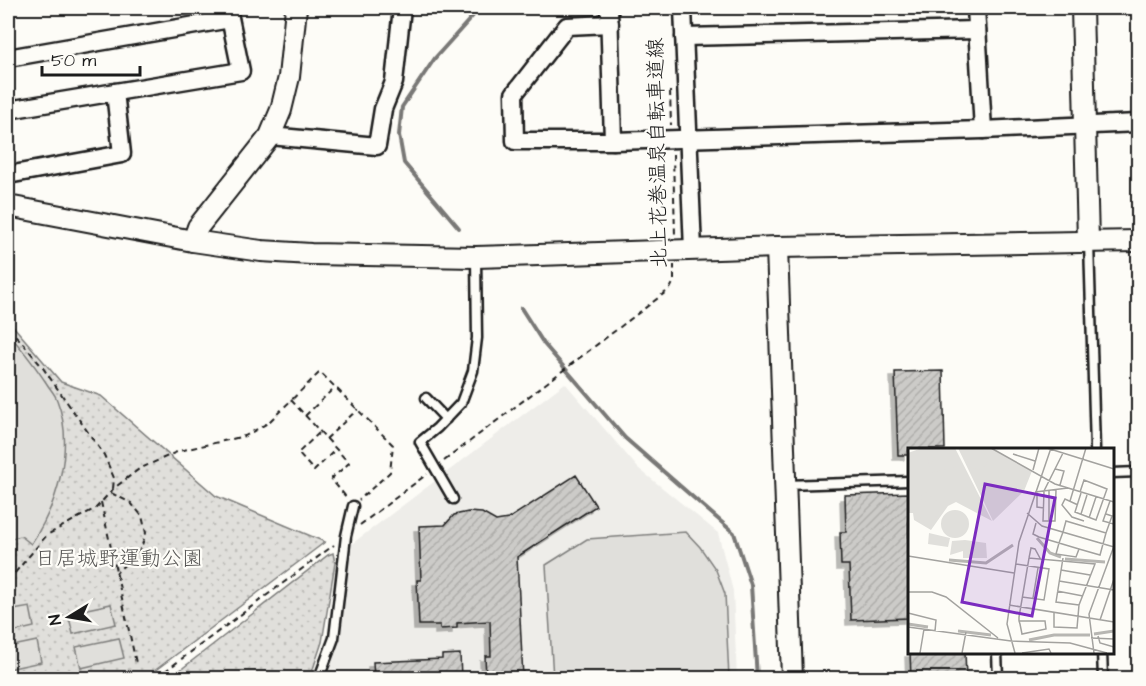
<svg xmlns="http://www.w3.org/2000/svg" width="1146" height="686" font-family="'Architects Daughter','Klee One',sans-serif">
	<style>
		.built { fill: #eeede9 }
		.grass { fill: url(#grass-dots); stroke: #7e7e7c; stroke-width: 1.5 }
		.pitch { fill: #e0dfdb; stroke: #7e7e7c; stroke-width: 1.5 }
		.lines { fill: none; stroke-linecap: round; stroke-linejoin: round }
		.stream { stroke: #797876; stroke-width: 4 }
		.building { fill: url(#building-hatch); stroke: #1c1c1c; stroke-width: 1.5; filter: url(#shadow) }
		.service-casing { stroke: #1c1c1c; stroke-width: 13 }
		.minor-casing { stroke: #1c1c1c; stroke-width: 21 }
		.tertiary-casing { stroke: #1c1c1c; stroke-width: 24 }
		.path { stroke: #1c1c1c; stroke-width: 2; stroke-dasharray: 6 4.5; stroke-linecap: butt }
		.service { stroke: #fdfcf7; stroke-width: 8 }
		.minor { stroke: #fdfcf7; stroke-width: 16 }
		.tertiary { stroke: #fdfcf7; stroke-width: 20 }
		.labels { text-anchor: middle; stroke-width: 4.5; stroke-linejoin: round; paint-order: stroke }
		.street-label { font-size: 21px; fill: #1c1c1c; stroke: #fdfcf7 }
		.park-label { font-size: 21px; fill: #575655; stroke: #fdfcf7 }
		.inset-river { fill: none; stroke: #b7b6b2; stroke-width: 3 }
		.inset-road { fill: none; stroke: #a3a29f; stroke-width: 1.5 }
		.view { fill: #7b2cbf; fill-opacity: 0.15; stroke: #7b2cbf; stroke-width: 3 }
		.inset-edge { fill: none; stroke: #1c1c1c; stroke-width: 3 }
	</style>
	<defs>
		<pattern id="grass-dots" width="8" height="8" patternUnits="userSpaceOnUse" patternTransform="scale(1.5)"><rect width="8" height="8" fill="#e0dfdb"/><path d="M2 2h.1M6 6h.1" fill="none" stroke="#c0bfbb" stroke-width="1.8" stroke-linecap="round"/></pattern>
		<pattern id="building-hatch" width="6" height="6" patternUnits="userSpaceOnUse" patternTransform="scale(1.5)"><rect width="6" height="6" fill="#cccbc8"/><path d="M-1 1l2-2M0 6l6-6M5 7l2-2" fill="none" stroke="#afaeab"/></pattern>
		<filter id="shadow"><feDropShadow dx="-5" dy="5" stdDeviation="0" flood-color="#0004"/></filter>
	</defs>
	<rect width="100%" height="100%" fill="#fdfcf7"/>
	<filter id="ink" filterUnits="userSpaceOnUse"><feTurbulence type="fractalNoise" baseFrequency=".0167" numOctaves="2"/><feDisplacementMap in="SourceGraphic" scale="12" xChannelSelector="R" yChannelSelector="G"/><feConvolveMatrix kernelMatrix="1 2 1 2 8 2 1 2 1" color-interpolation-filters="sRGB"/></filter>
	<g filter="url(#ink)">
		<!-- built -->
		<path class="built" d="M565,383L638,468L718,533L733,591L737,678H317L329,647L341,552Z"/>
		<!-- grass -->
		<g class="grass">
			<path d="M8,320L61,382L101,396L216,496L325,542L145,678H8Z"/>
			<path d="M333,553L335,563L322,642L310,678H170L328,555Z"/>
		</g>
		<!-- pitch -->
		<g class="pitch">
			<path d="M8,334C23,349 35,366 47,384C50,389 55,394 57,400C75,446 58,504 31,544L21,536L8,539Z"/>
			<path d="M686,532L700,547L716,570L725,594L729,678H553L546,565L587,539Z"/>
			<path d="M111,604L116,624L73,634L68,613Z"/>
			<path d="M30,607L34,627L8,633V611Z"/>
			<path d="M119,638L124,658L81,668L76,647Z"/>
			<path d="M37,641L41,662L8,669V647Z"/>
		</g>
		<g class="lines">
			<!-- stream -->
			<g class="stream">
				<path d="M459,228L404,163L399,135L402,107L435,58L480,8"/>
				<path d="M521,308L544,344L625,438L734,533L751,585L757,678"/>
			</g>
		</g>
		<!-- building -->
		<g class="building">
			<path d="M943,371L945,449H909V455H898L895,372Z"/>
			<path d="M576,475L596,506L517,557L523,678H486L485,656H491L490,621L457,623V628L440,629V625H419L417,580H421L419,526L445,525L454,515L468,512L482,513L496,521L508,519Z"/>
			<path d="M909,493V618L851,620L849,565H841L840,532H846L845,495Z"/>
			<path d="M965,651L966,678H911L910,652Z"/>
			<path d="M460,654L461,678H374L373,662L442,659V655Z"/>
		</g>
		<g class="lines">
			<!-- service casing -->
			<g class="service-casing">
				<g id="service">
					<path d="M1089,242L1095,449"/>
					<path d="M426,398L446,419"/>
					<path d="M1112,473L1138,472"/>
					<path d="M786,485L909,481"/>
					<path d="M453,499L420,442L437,428L461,403L473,371L477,338L476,258"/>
					<path d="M997,652L998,678"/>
					<path d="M1102,652L1103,678"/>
					<path d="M319,678L334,638L346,536L353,506"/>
				</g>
			</g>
			<!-- minor casing -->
			<g class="minor-casing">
				<g id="minor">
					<path d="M609,8L613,141L983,130L1138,123"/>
					<path d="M683,8L693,250"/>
					<path d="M976,8L983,130"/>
					<path d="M610,24L567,26L514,94L515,141H613"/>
					<path d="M684,37L977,30"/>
					<path d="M8,58L230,19"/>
					<path d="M8,110L241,71L228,8"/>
					<path d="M270,136L377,146L383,109L394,82L402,8"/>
					<path d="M8,175L122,154L115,92"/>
				</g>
			</g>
			<!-- tertiary casing -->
			<g class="tertiary-casing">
				<g id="tertiary">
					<path d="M1082,8L1088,241"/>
					<path d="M8,206L193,241L261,251L311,254L476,257L777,247L1138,241"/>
					<path d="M193,241L198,227L270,136L281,110L289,77L296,8"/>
					<path d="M777,247L792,678"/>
				</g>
			</g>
			<!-- path -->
			<g class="path">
				<path d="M670,91L671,125"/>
				<path d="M673,154L675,236"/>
				<path d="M8,328L22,342L43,368L104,455L114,478L113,489"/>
				<path d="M291,400L349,463L331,479L347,498"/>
				<path d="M305,416L335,387"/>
				<path d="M319,433L298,453L314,471L336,449"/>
				<path d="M326,439L358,409"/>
				<path d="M444,461L670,289L674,281V265"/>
				<path d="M111,493L131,503L142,516L146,533L141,548L116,573"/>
				<path d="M101,502L136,663"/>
				<path d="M360,525L427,474"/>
				<path d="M8,581L47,535L96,508L113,489L139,469L179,451L245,436L268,423L320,372L393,445L390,472L359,500"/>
				<path d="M156,678L334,545"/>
			</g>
			<!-- service -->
			<use href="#service" class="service"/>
			<!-- minor -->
			<use href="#minor" class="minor"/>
			<!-- tertiary -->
			<use href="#tertiary" class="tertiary"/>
		</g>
	</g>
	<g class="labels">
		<!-- street labels -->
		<g class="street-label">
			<text transform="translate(657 153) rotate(-91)" y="7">北上花巻温泉自転車道線</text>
		</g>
		<!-- park labels -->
		<g class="park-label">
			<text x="119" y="565">日居城野運動公園</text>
		</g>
	</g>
	<!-- overview -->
	<g transform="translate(908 448)">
		<rect width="206" height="206" fill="#fdfcf7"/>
		<path d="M14,0H47L84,73L48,54L40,58L23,82L6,72L5,65H0V5ZM50,0H83L124,23L116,43L85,73Z" fill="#e0dfdb"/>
		<path d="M46,0L48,19L22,25L19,5ZM40,5L45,9L38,17H23L28,7ZM52,0H74L80,13L77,18L72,22L64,20ZM90 34a14 14 0 1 1 28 0a14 14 0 1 1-28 0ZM17,44L34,57L22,80L10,67L19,55L12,50ZM33 76a14 14 0 1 1 28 0a14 14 0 1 1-28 0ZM21,85L42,90L40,99L20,96ZM57,92L78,95L79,110H55V103L42,107L44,93Z" fill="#e0dfdb" fill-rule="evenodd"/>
		<path class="inset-river" d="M129,90L142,105L153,109M157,111L197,114M41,112L78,115L105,97M0,176L20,179M50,183L83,187M186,186L206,183M121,192L146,187H182"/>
		<path class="inset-road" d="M83,0L147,36L206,54M139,0L206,21M105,6L127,13M147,21L156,23L152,37M125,22L131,0M148,42L147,73H135L136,43L155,5M127,44L160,40M129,44V59L136,60M172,44L176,32L199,41L188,72L167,64L173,45M162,53L178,0M202,53L195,73L206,76M170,57L157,51L154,57L164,69L176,73M119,65L134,78L206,99M173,66L179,47M198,66L204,68L198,85M181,70L188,49M141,73V43M128,75L125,86L131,89L171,101L192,107L198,85L158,73L155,84L151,95L148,106L168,109L171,101M0,108L106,125M121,110L123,100L127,101L133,112M155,110L148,154L171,157M108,116L141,121L136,152L114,149M153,122L182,127M151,133L206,142M149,143L175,148M0,144H24L38,149L90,190M125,150L130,120M101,157L206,174M0,165L28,172L27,183M192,172L206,131M111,173H137L138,181L114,186L112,176L111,173V169L121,110L187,116L171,157L169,180L146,179V165M0,179L103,193L162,195L199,205M190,188L192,195L206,199M183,190L206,191M12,205L16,181M54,205L58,184M107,205L99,176L111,94L143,0M114,205L141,201L143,205M186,205L181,166L206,98"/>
		<path class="view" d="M77,36L147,50L124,168L54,154Z"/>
		<rect width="206" height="206" class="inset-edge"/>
	</g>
	<!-- margin -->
	<rect width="1146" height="686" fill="none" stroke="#fdfcf7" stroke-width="30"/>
	<rect x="15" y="15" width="1116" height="656" fill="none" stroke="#1c1c1c" stroke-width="2" filter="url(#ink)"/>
	<!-- north arrow -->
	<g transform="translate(69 617) rotate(259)" stroke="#fdfcf7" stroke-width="4.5" paint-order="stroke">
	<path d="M0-4.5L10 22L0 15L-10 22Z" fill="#1c1c1c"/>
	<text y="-9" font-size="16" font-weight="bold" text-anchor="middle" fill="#1c1c1c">N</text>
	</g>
	<!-- scale -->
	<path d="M42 66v9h98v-9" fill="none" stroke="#1c1c1c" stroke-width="3"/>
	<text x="51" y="66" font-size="18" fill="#1c1c1c" stroke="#fdfcf7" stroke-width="4.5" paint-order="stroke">50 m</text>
</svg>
